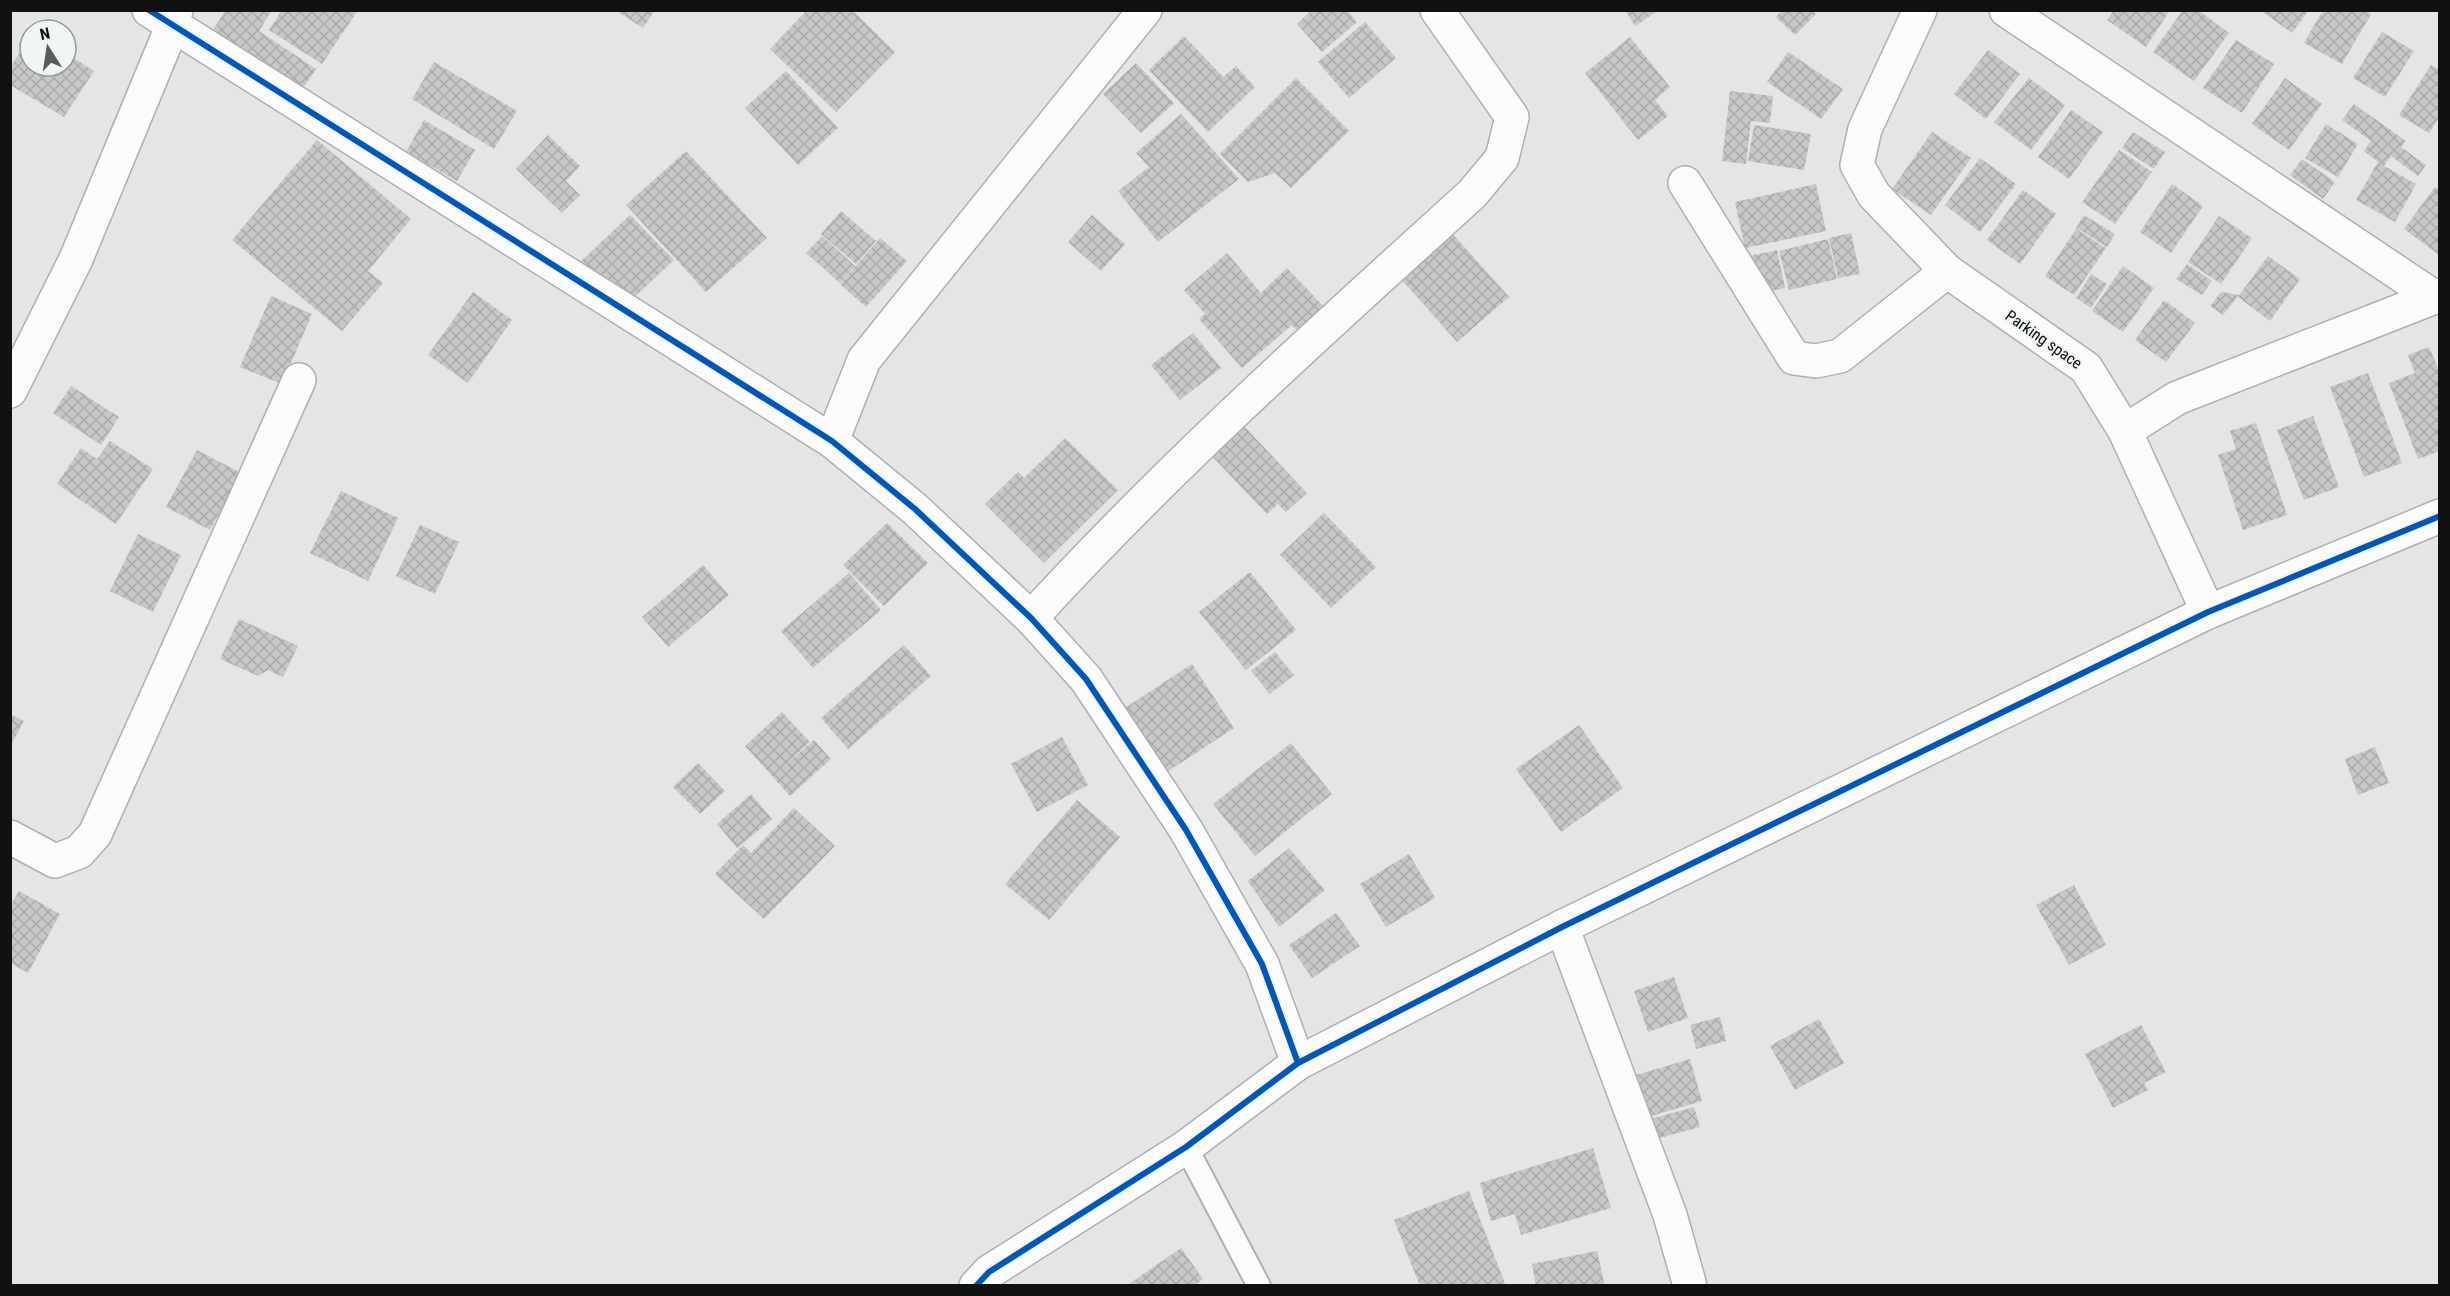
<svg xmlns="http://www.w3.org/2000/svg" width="2450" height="1296" font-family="'Roboto Condensed',sans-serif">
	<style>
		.building { fill: url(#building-cross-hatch) }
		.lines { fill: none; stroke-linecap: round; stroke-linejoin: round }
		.service-casing { stroke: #aeb0af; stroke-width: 26 }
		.minor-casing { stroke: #aeb0af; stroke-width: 36 }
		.service { stroke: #fbfbfb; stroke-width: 22 }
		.minor { stroke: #fbfbfb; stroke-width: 33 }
		.cycleway-casing { stroke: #f0f4f2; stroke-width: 10 }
		.cycleway { stroke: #0057b8; stroke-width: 6 }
		.labels { text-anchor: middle; stroke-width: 4.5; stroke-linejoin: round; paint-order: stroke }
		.street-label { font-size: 16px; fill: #101111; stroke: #f0f4f2 }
	</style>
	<defs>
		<pattern id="building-cross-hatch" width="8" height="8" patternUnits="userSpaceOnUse" patternTransform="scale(1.5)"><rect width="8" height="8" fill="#c6c8c7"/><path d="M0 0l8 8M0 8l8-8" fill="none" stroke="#a9abaa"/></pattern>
	</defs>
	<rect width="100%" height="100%" fill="#e4e6e5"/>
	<!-- building -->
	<g class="building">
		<path d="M226,10H272L259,31L316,69L298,96L209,36Z"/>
		<path d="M282,10H358L322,64L269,30Z"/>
		<path d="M615,10H655L643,28Z"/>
		<path d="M807,10H852L895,52L836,112L770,49Z"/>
		<path d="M1312,10H1347L1357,22L1322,52L1297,24Z"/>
		<path d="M1625,10H1659L1635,26Z"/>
		<path d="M1782,10H1813L1816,14L1795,35L1776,17Z"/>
		<path d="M2114,10H2170L2146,47L2107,20Z"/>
		<path d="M2183,10H2198L2229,33L2194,81L2153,52Z"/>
		<path d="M2260,10H2309L2292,33Z"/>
		<path d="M2323,10H2365L2371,14L2342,64L2304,43Z"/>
		<path d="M1365,22L1396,58L1349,98L1318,62Z"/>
		<path d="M2382,32L2414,51L2385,97L2353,78Z"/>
		<path d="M30,36V66H66V53L94,71L64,117L10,85V68Z"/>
		<path d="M1184,36L1223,77L1236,66L1255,87L1208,132L1149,70Z"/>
		<path d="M1630,37L1670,87L1655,100L1668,116L1638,140L1585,73Z"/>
		<path d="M2236,40L2274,64L2242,113L2203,88Z"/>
		<path d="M1988,50L2020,74L1986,119L1954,94Z"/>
		<path d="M1788,52L1843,89L1821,119L1767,82Z"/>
		<path d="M434,62L517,111L494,149L412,99Z"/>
		<path d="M1136,63L1174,103L1141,133L1103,94Z"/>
		<path d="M2431,65L2440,70V116L2429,133L2399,115Z"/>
		<path d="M786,71L838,128L798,165L745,108Z"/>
		<path d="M1296,78L1349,131L1291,188L1275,173L1248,182L1220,154Z"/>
		<path d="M2029,78L2065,105L2031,150L1994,122Z"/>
		<path d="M2285,78L2322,104L2289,150L2252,124Z"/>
		<path d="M1730,91L1773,96L1770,123L1751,121L1746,164L1722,161Z"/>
		<path d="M2354,104L2406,141L2401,147L2426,165L2418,176L2391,156L2384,166L2416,184L2395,222L2356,200L2378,162L2364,151L2371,141L2342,120Z"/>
		<path d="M2071,110L2103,132L2069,179L2038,157Z"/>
		<path d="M1181,114L1239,179L1158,242L1118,191L1149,167L1136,153Z"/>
		<path d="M424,120L475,150L457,181L406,152Z"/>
		<path d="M2326,124L2358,144L2338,177L2305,158Z"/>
		<path d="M1754,125L1811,134L1804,170L1748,161Z"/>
		<path d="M1932,132L1971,158L1931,215L1892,189Z"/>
		<path d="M2133,132L2165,152L2154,169L2122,148Z"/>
		<path d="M548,135L580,166L566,181L580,195L562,213L516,169Z"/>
		<path d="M317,140L411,219L368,271L383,283L342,331L232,240Z"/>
		<path d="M2119,150L2152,172L2115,224L2082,202Z"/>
		<path d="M686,151L767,238L706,292L626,205Z"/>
		<path d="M1980,158L2016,184L1980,232L1945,205Z"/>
		<path d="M2302,159L2335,182L2323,199L2290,175Z"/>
		<path d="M1816,184L1826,231L1745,248L1735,202Z"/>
		<path d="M2172,184L2203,206L2171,253L2140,232Z"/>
		<path d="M2435,187L2440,190L2438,254L2404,229Z"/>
		<path d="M2023,190L2056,214L2020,264L1987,240Z"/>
		<path d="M841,211L876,241L856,264L821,234Z"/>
		<path d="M630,215L674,260L623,308L579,263Z"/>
		<path d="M1092,215L1125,244L1101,271L1068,242Z"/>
		<path d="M2084,215L2115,234L2107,247L2076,228Z"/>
		<path d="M2219,216L2252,238L2221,284L2188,262Z"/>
		<path d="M2076,229L2106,248L2074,295L2045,276Z"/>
		<path d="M1452,233L1509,297L1457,342L1401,279Z"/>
		<path d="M1851,233L1860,274L1838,278L1829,238Z"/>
		<path d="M822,236L855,266L840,283L806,253Z"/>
		<path d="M880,238L907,261L866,307L840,284Z"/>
		<path d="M1828,239L1837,279L1789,290L1779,251Z"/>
		<path d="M1777,250L1785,288L1771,291L1749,256Z"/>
		<path d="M1227,253L1261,293L1287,268L1325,308L1300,333L1292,325L1242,368L1199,319L1205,314L1184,290Z"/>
		<path d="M2268,256L2300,279L2270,321L2238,297Z"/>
		<path d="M2187,264L2212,281L2202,295L2176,279Z"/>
		<path d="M2123,266L2154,288L2123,332L2092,311Z"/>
		<path d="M2091,274L2107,284L2091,308L2076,298Z"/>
		<path d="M473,292L512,320L468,383L428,355Z"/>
		<path d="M2221,292L2239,295L2223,315L2210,306Z"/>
		<path d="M271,296L312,314L282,384L240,367Z"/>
		<path d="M2164,300L2195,323L2166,362L2135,340Z"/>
		<path d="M1193,333L1221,368L1180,400L1151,365Z"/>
		<path d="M2429,347L2440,373V451L2418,459L2389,383L2415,373L2408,355Z"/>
		<path d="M2368,373L2402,463L2364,477L2330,387Z"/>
		<path d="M71,386L119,417L101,445L53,413Z"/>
		<path d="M2313,416L2339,487L2304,500L2277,430Z"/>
		<path d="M2256,423L2287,515L2243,530L2218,455L2236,449L2230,431Z"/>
		<path d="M1242,424L1307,493L1286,512L1278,504L1267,514L1210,454Z"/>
		<path d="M1065,438L1118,490L1044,563L985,504L1018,472L1024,478Z"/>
		<path d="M110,441L153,469L116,524L57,484L81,448L97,459Z"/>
		<path d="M197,450L241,473L210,530L166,507Z"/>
		<path d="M341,491L398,518L368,581L310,553Z"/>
		<path d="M1324,513L1376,567L1331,608L1280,555Z"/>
		<path d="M887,523L928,563L884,606L843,565Z"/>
		<path d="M420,525L459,542L435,594L396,576Z"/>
		<path d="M138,534L181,555L153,612L110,591Z"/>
		<path d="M703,565L729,595L668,647L642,617Z"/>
		<path d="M1250,572L1296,630L1246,670L1199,612Z"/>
		<path d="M849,573L881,610L813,668L781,631Z"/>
		<path d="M239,619L298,646L283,677L268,670L258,676L220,659Z"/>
		<path d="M904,645L931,676L848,749L821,718Z"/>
		<path d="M1275,652L1294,675L1270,694L1251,671Z"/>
		<path d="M1192,664L1234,728L1167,772L1125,708Z"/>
		<path d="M782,712L810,742L782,768L814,740L831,759L790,796L745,746Z"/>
		<path d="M10,714L24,721L10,747Z"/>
		<path d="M1579,725L1623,788L1561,832L1516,769Z"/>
		<path d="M1062,737L1088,785L1037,812L1011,764Z"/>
		<path d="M1291,743L1332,794L1255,856L1213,804Z"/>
		<path d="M2375,747L2389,783L2358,795L2345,759Z"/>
		<path d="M698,763L725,791L700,814L673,787Z"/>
		<path d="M751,794L772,819L737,848L717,824Z"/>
		<path d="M1077,800L1120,837L1049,920L1005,884Z"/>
		<path d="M794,808L835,846L764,919L715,874L743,845L751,853Z"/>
		<path d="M1289,848L1325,890L1279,927L1248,881Z"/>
		<path d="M1409,854L1435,898L1386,927L1360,884Z"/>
		<path d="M2074,885L2106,945L2069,965L2036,905Z"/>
		<path d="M19,891L60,914L28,973L10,963V906Z"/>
		<path d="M1336,913L1360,946L1312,978L1289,945Z"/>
		<path d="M1674,977L1688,1018L1648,1032L1634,991Z"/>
		<path d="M1720,1017L1726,1041L1696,1049L1690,1025Z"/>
		<path d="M1819,1019L1844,1063L1795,1090L1770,1046Z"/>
		<path d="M2141,1025L2166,1072L2144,1083L2148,1090L2113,1108L2085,1054Z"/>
		<path d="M1690,1059L1702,1101L1638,1120L1626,1078Z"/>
		<path d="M1694,1107L1700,1127L1656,1139L1651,1119Z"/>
		<path d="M1593,1148L1611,1208L1521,1235L1515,1214L1491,1221L1480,1183Z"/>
		<path d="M1469,1191L1506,1286H1420L1394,1220Z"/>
		<path d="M1181,1248L1203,1279L1194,1286H1126Z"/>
		<path d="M1597,1251L1605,1286H1536L1532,1264Z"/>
	</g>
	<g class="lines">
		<!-- service casing -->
		<g class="service-casing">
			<path id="service" d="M1186,1147L1259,1286"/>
		</g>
		<!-- minor casing -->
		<g class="minor-casing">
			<g id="minor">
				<path d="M149,10L832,441L915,509L1031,618L1086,679L1186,830L1262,964L1298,1063"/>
				<path d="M1920,10L1865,129L1857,165L1874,195L1947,271L2086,368L2125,431L2177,398L2440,295"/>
				<path d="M2006,10L2434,297"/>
				<path d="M1685,183L1794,358L1816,361L1840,356L1947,271"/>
				<path d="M10,391L76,259L172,27L176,10"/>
				<path d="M2125,431L2208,612"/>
				<path d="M832,441L864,360L1145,10"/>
				<path d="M1031,618C1169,467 1321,331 1472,194L1502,158L1512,117L1437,10"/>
				<path d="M10,837L55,861L79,852L95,834L299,380"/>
				<path d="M1562,927L1670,1215L1690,1286"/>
				<path d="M976,1286L989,1272L1186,1147L1298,1063L1562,927L2208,612L2440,516"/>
			</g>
		</g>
		<!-- service -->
		<use href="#service" class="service"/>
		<!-- minor -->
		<use href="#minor" class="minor"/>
		<!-- cycleway casing -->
		<g class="cycleway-casing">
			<g id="cycleway">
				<path d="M149,10L832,441L915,509L1031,618L1086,679L1186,830L1262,964L1298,1063"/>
				<path d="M976,1286L989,1272L1186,1147L1298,1063L1562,927L2208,612L2440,516"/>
			</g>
		</g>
		<!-- cycleway -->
		<use href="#cycleway" class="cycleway"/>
	</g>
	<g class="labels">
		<!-- street labels -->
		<g class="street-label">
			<text transform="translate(2044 339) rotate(35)" y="6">Parking space</text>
		</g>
	</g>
	<!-- border -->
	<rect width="2450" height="1296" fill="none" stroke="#101111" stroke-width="24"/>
	<!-- north arrow -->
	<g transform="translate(48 48) rotate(348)"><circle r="28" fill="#f0f4f2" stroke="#969998" stroke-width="1.5"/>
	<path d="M0-4.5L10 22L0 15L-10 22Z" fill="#5a5c5b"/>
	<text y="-9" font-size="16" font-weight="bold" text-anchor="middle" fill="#101111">N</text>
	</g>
</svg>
